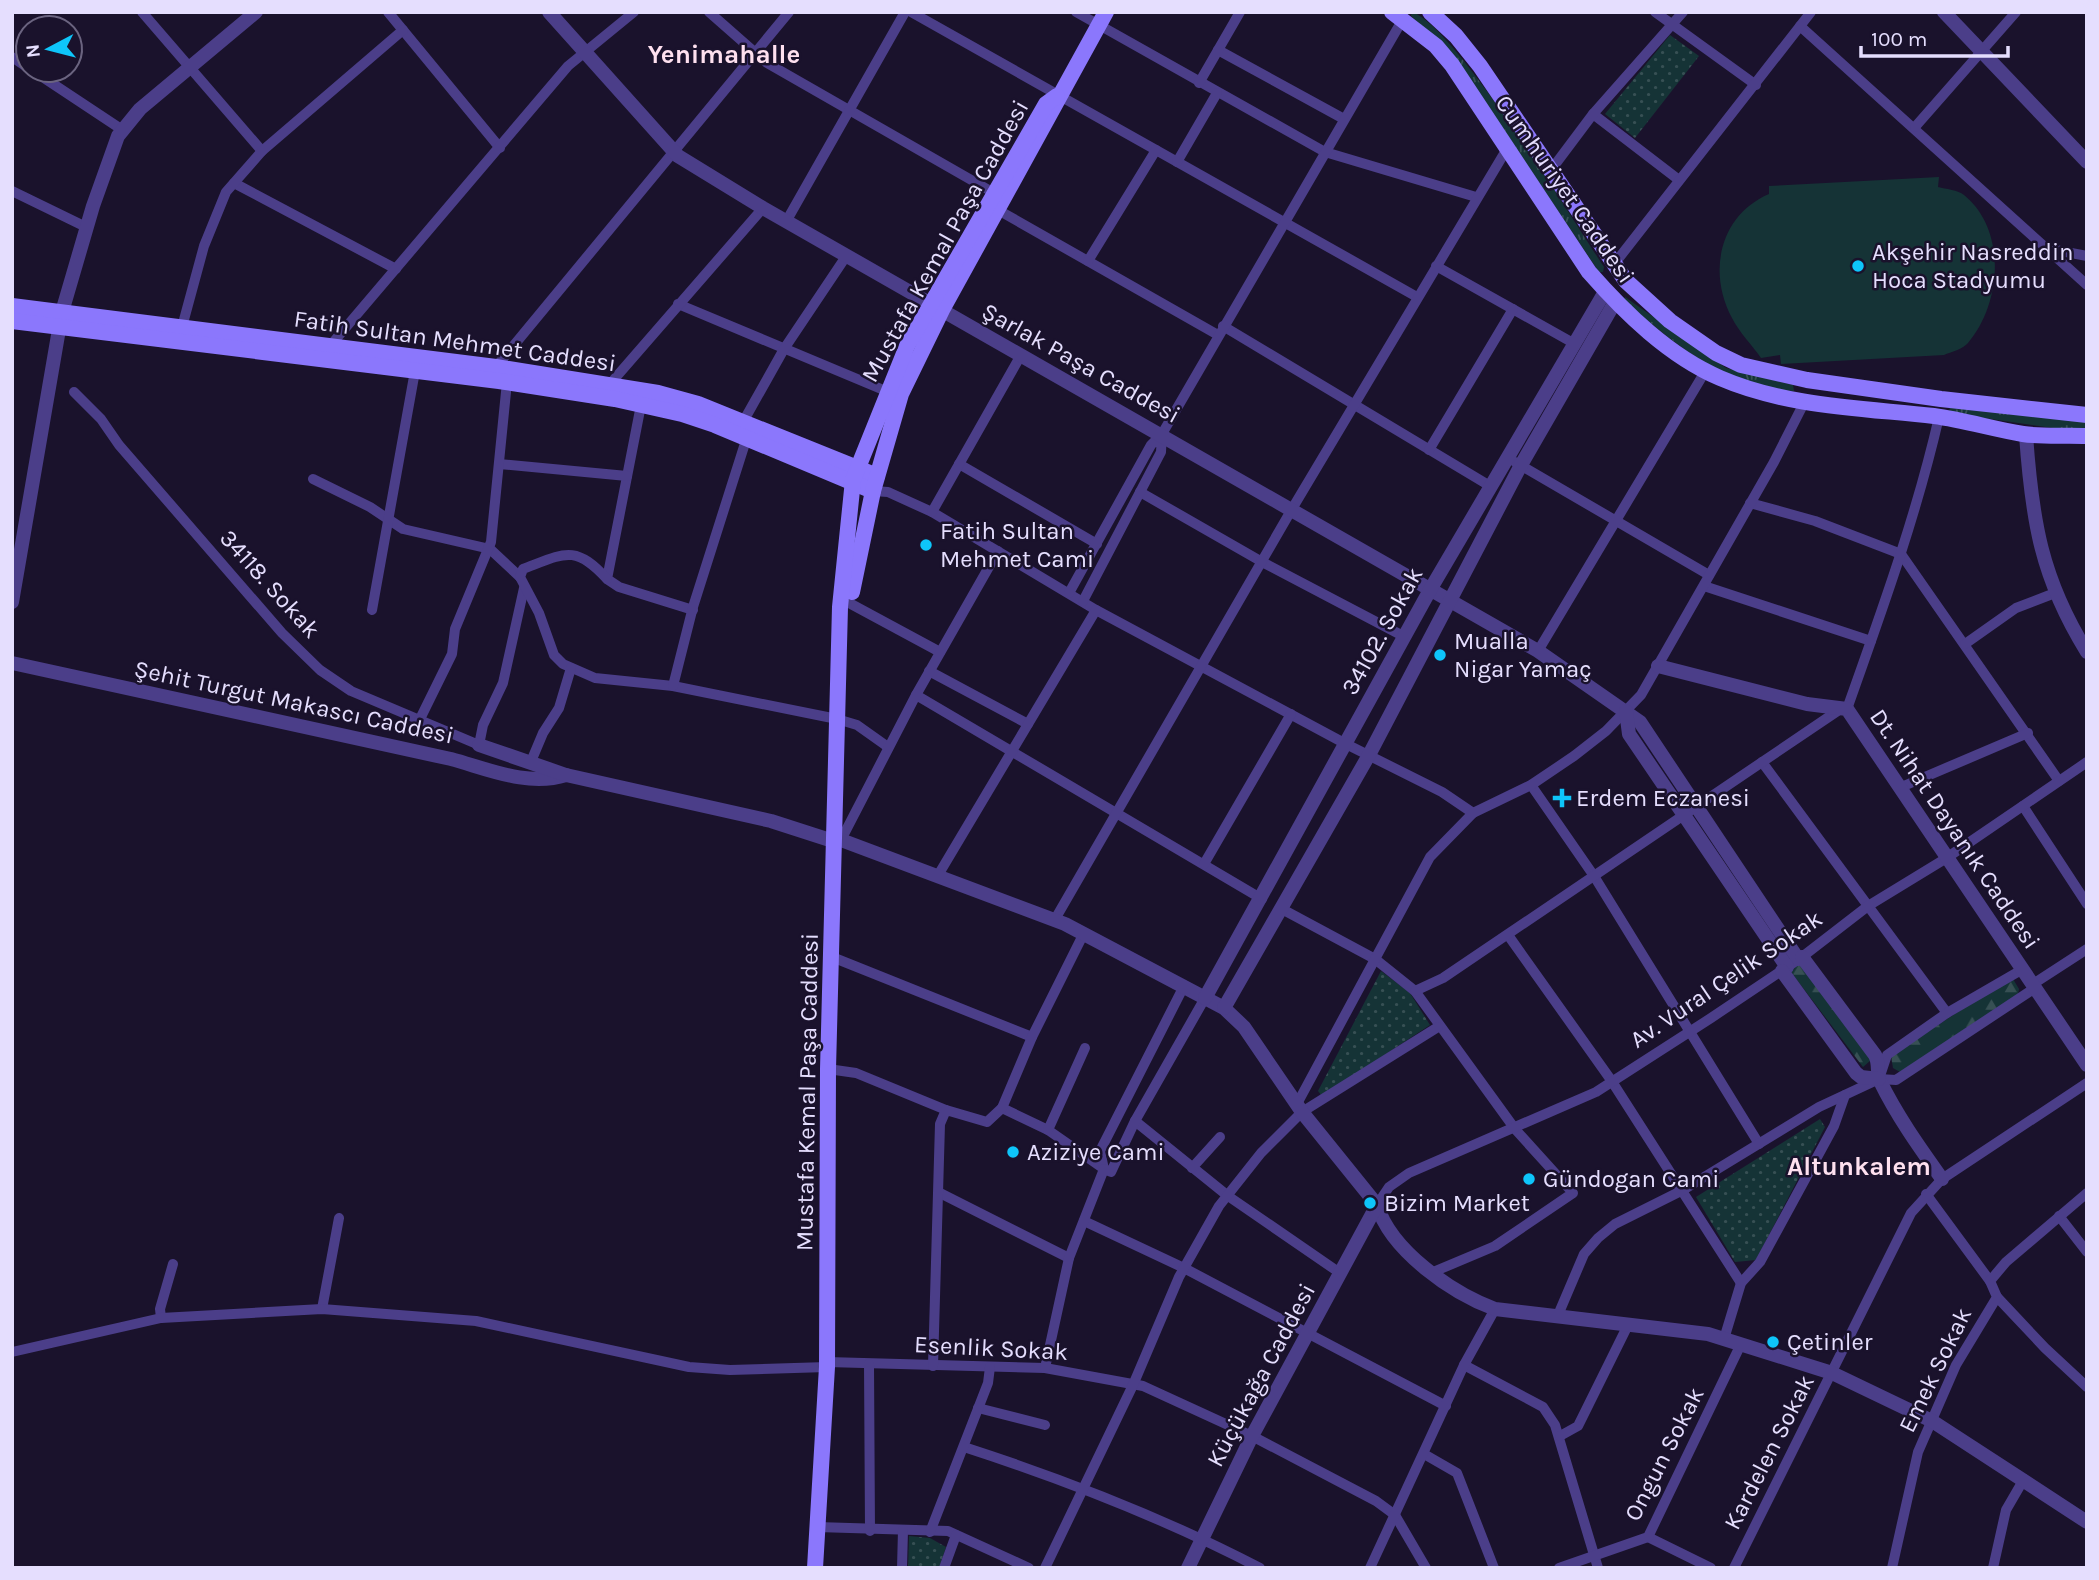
<svg xmlns="http://www.w3.org/2000/svg" width="2099" height="1580" font-family="Karla,sans-serif">
	<style>
		.grass { fill: url(#grass-tufts) }
		.forest { fill: url(#forest-firs) }
		.park { fill: url(#park-dots) }
		.pitch { fill: #153336 }
		.lines { fill: none; stroke-linecap: round; stroke-linejoin: round }
		.minor { stroke: #4b3e89; stroke-width: 10 }
		.tertiary { stroke: #4b3e89; stroke-width: 14 }
		.secondary { stroke: #8b77fc; stroke-width: 16 }
		.poi-dot { fill: #0ec5fa; stroke: #1a122c; stroke-width: 2.5 }
		.labels { text-anchor: middle; stroke-width: 5; stroke-linejoin: round; paint-order: stroke }
		.street-label { font-size: 24px; fill: #e5defe; stroke: #1a122c }
		.poi-label { font-size: 24px; fill: #e5defe; stroke: #1a122c; text-anchor: start }
		.neighbourhood-label { font-size: 26px; font-weight: bold; fill: #fee0ef; stroke: #1a122c }
	</style>
	<defs>
		<pattern id="grass-tufts" width="24" height="20" patternUnits="userSpaceOnUse" patternTransform="scale(1.75)"><rect width="24" height="20" fill="#153336"/><path d="M3 7l-1-3M5 7V3M7 7l1-3M15 17l-1-3M17 17v-4M19 17l1-3" fill="none" stroke="#375054"/></pattern>
		<pattern id="forest-firs" width="22" height="20" patternUnits="userSpaceOnUse" patternTransform="scale(1.75)"><rect width="22" height="20" fill="#153336"/><path d="M5 1l3.5 6h-7zM16 11l3.5 6h-7z" fill="#375054"/></pattern>
		<pattern id="park-dots" width="8" height="8" patternUnits="userSpaceOnUse" patternTransform="scale(1.75)"><rect width="8" height="8" fill="#153336"/><path d="M2 2h.1M6 6h.1" fill="none" stroke="#375054" stroke-width="1.8" stroke-linecap="round"/></pattern>
	</defs>
	<rect width="100%" height="100%" fill="#1a122c"/>
	<!-- grass -->
	<g class="grass">
		<path d="M1412,12C1455,26 1572,219 1604,267L1603,272H1599L1455,57L1411,16Z"/>
		<path d="M1625,297L1726,368L1793,385L1794,391C1726,388 1673,343 1624,300Z"/>
		<path d="M1950,406L2087,422V433L1949,413Z"/>
	</g>
	<!-- forest -->
	<g class="forest">
		<path d="M1797,965H1801L1871,1060L1863,1067L1791,972Z"/>
		<path d="M2008,979H2013L2019,989L2018,994L1900,1072L1893,1068L1891,1056Z"/>
	</g>
	<!-- park -->
	<g class="park">
		<path d="M1670,35L1699,56L1635,138L1605,114Z"/>
		<path d="M1381,971L1410,993L1430,1025L1322,1096L1318,1091Z"/>
		<path d="M1820,1119L1825,1127L1756,1260L1735,1262L1696,1197Z"/>
		<path d="M909,1536L930,1538L946,1547L939,1568H908Z"/>
	</g>
	<!-- pitch -->
	<path class="pitch" d="M1939,177L1938,187C1946,189 1958,190 1964,195C2007,230 2002,303 1968,343C1963,349 1951,352 1944,355L1781,364L1780,355L1761,358C1752,345 1739,332 1732,318C1707,272 1720,215 1769,194V186Z"/>
	<g class="lines">
		<!-- minor -->
		<g class="minor">
			<path d="M142,12L262,151"/>
			<path d="M388,12L500,148"/>
			<path d="M709,12L767,63L994,193"/>
			<path d="M911,12L1417,297"/>
			<path d="M1076,12L1325,152L1476,197"/>
			<path d="M1655,12L1756,85"/>
			<path d="M1800,26L2087,285"/>
			<path d="M1218,50L1344,119"/>
			<path d="M12,57L28,68"/>
			<path d="M32,70L124,131"/>
			<path d="M1199,83L1240,12"/>
			<path d="M1593,114L1679,180"/>
			<path d="M1915,127L2016,12"/>
			<path d="M1177,162L1217,93"/>
			<path d="M1551,170L1593,114L1683,12"/>
			<path d="M234,183L396,269"/>
			<path d="M12,191L86,227"/>
			<path d="M998,210L1218,335"/>
			<path d="M787,220L905,12"/>
			<path d="M2050,249L2087,256"/>
			<path d="M1088,261L1156,150"/>
			<path d="M1615,263L1811,12"/>
			<path d="M1436,266L1575,344"/>
			<path d="M678,304L886,391"/>
			<path d="M1223,326L1490,486"/>
			<path d="M182,327L204,246L226,192L262,151L403,30"/>
			<path d="M330,346L568,66L634,12"/>
			<path d="M496,367L789,12"/>
			<path d="M610,384L763,208"/>
			<path d="M74,392L101,419L119,445L282,633L320,670L351,691L479,745L483,725L503,683L524,588"/>
			<path d="M641,405L607,579L619,587L693,610"/>
			<path d="M743,422L784,349L847,255"/>
			<path d="M1162,434L1403,19"/>
			<path d="M1429,450L1513,309"/>
			<path d="M1515,462L1709,575"/>
			<path d="M499,464L627,476"/>
			<path d="M959,464L1097,544"/>
			<path d="M313,479L370,507L403,529L490,549L520,577"/>
			<path d="M873,491L888,492L932,512L1096,610L1346,744L1442,792L1473,813"/>
			<path d="M1140,492L1264,563L1405,637"/>
			<path d="M1750,503L1815,521L1901,554L2059,781"/>
			<path d="M932,512L1021,355"/>
			<path d="M607,579C575,544 565,553 523,569L520,577L539,613L554,655L563,664L595,678L673,686L837,719L857,725L888,747"/>
			<path d="M1704,586L1871,641"/>
			<path d="M1069,593L1151,445L1162,434L1161,452L1083,601"/>
			<path d="M851,604L940,652"/>
			<path d="M372,610L415,371"/>
			<path d="M1965,644L2016,608L2055,593"/>
			<path d="M1538,651L1706,370"/>
			<path d="M929,671L1028,724"/>
			<path d="M673,686L693,607L747,437"/>
			<path d="M916,695L1262,899"/>
			<path d="M1847,709C1881,613 1916,517 1939,417"/>
			<path d="M419,721L452,654L455,629L491,542L507,382"/>
			<path d="M1762,762L1947,1013"/>
			<path d="M530,764L543,733L559,708L571,668"/>
			<path d="M1531,785L1594,876L1759,1144"/>
			<path d="M1899,788L2028,733"/>
			<path d="M2023,806L2087,904"/>
			<path d="M841,840L916,695L998,551"/>
			<path d="M1204,864L1291,714"/>
			<path d="M937,877L1096,610"/>
			<path d="M1280,908L1375,959L1415,991L1515,1129L1573,1193L1495,1246L1433,1272"/>
			<path d="M1054,921L1292,509L1508,147"/>
			<path d="M1508,935L1611,1080L1741,1283"/>
			<path d="M832,957L1032,1037"/>
			<path d="M2033,984L2087,949"/>
			<path d="M1415,991L1443,978L1839,710"/>
			<path d="M828,1069L856,1073L946,1110"/>
			<path d="M1880,1076L1887,1055L1947,1013L2023,969"/>
			<path d="M1297,1104L1430,857L1473,813L1531,785L1574,756L1606,731L1641,695L1774,462L1804,403"/>
			<path d="M1002,1108L1048,1130L1104,1169"/>
			<path d="M1135,1121L1228,1196L1340,1273"/>
			<path d="M1048,1130L1085,1048"/>
			<path d="M1192,1168L1220,1137"/>
			<path d="M1104,1169L1100,1151L1184,986"/>
			<path d="M940,1193L1069,1258"/>
			<path d="M1926,1194L1990,1281"/>
			<path d="M1377,1205L1389,1187L1409,1173L1596,1092L1711,1018L1802,957L1868,906L1945,859L2087,762"/>
			<path d="M2059,1216L2087,1252"/>
			<path d="M1084,1221L1184,1268L1446,1406"/>
			<path d="M1997,1297L2045,1348L2087,1387"/>
			<path d="M322,1309L339,1218"/>
			<path d="M1558,1315L1584,1254L1598,1238L1615,1224L1683,1190L1819,1107L1879,1079L1896,1080L2035,988"/>
			<path d="M161,1318L160,1309L173,1264"/>
			<path d="M1724,1339L1741,1283L1760,1262L1834,1126L1845,1095"/>
			<path d="M12,1352L161,1318L322,1309L476,1321L689,1367L730,1370L827,1367"/>
			<path d="M827,1362L1045,1368L1143,1386L1252,1436L1376,1501L1395,1515L1426,1568"/>
			<path d="M869,1364L870,1531"/>
			<path d="M1464,1365L1543,1407L1555,1425L1598,1568"/>
			<path d="M933,1366L940,1124L946,1110L987,1122L1002,1108L1032,1037L1084,933"/>
			<path d="M1045,1368L1069,1258L1104,1169L1111,1172L1135,1121L1205,998"/>
			<path d="M978,1408L1045,1425"/>
			<path d="M1560,1436L1578,1426L1629,1323"/>
			<path d="M964,1447C1066,1480 1164,1518 1260,1568"/>
			<path d="M1424,1454L1457,1473L1494,1568"/>
			<path d="M817,1527L948,1531L1029,1568"/>
			<path d="M930,1532L988,1383L990,1367"/>
			<path d="M1648,1537L1711,1568"/>
			<path d="M902,1568L903,1530"/>
			<path d="M944,1568L956,1535"/>
			<path d="M1045,1568L1133,1385L1179,1277L1219,1206L1261,1153L1302,1112L1438,1027"/>
			<path d="M1370,1568L1464,1365L1495,1309"/>
			<path d="M1559,1568L1648,1537L1741,1344"/>
			<path d="M1734,1568L1911,1213L1942,1179L2087,1083"/>
			<path d="M1892,1568L1918,1452L1956,1365L1997,1297L1990,1281L2006,1262L2087,1193"/>
			<path d="M1993,1568L2006,1510L2024,1479"/>
		</g>
		<!-- tertiary -->
		<g class="tertiary">
			<path d="M549,12L678,156L763,208L1538,651L1640,722L1798,959"/>
			<path d="M1944,12L2087,162"/>
			<path d="M2026,435C2032,520 2041,578 2087,652"/>
			<path d="M12,602L62,312L93,206L118,136L140,109L256,12"/>
			<path d="M12,663L451,759C488,769 528,787 566,775"/>
			<path d="M1658,666L1807,704L1847,709L2087,1065"/>
			<path d="M1626,711L1629,734L1787,967"/>
			<path d="M479,745L566,775L771,821L833,841L841,840L1065,924L1224,1008L1244,1027L1302,1112L1377,1205C1391,1251 1452,1293 1495,1309L1708,1334L1832,1373L1932,1421L2087,1522"/>
			<path d="M1802,957L1875,1055C1880,1064 1876,1073 1880,1081C1897,1116 1920,1148 1942,1179"/>
			<path d="M1782,971L1856,1073L1861,1077L1879,1079"/>
			<path d="M1205,998L1430,590L1606,290"/>
			<path d="M1224,1008L1369,755L1521,465L1615,302"/>
			<path d="M1188,1568L1252,1436L1377,1205"/>
		</g>
		<!-- secondary -->
		<g class="secondary">
			<path d="M1392,12L1436,46L1452,65L1589,272C1625,313 1669,356 1720,378C1787,407 1863,408 1934,416C1964,420 1993,429 2023,434C2043,437 2066,435 2087,436"/>
			<path d="M1430,12L1456,36L1480,66L1626,281L1670,321L1716,353L1741,365L1807,380L1941,399L2087,415"/>
			<path d="M12,306L496,367L658,393L698,404L877,476"/>
			<path d="M12,321L499,381L615,399L682,414L715,425L873,491"/>
			<path d="M852,592L873,491L901,394L942,310L1106,12"/>
			<path d="M815,1568L827,1367L828,1069L840,607L853,480L907,346L1046,104L1057,96"/>
		</g>
	</g>
	<!-- markers -->
	<g class="poi-dot">
		<circle cx="1858" cy="266" r="7"/>
		<circle cx="926" cy="545" r="7"/>
		<circle cx="1440" cy="655" r="7"/>
		<path d="M1558.5 787.5h7v7h7v7h-7v7h-7v-7h-7v-7h7z"/>
		<circle cx="1013" cy="1152" r="7"/>
		<circle cx="1529" cy="1179" r="7"/>
		<circle cx="1370" cy="1203" r="7"/>
		<circle cx="1773" cy="1342" r="7"/>
	</g>
	<g class="labels">
		<!-- street labels -->
		<g class="street-label">
			<text transform="translate(1565 189) rotate(55)" y="8">Cumhuriyet Caddesi</text>
			<text transform="translate(945 241) rotate(-61)" y="8">Mustafa Kemal Paşa Caddesi</text>
			<text transform="translate(455 341) rotate(8)" y="8">Fatih Sultan Mehmet Caddesi</text>
			<text transform="translate(1081 363) rotate(29)" y="8">Şarlak Paşa Caddesi</text>
			<text transform="translate(270 584) rotate(48)" y="8">34118. Sokak</text>
			<text transform="translate(1382 631) rotate(-61)" y="8">34102. Sokak</text>
			<text transform="translate(294 702) rotate(12)" y="8">Şehit Turgut Makascı Caddesi</text>
			<text transform="translate(1955 829) rotate(56)" y="8">Dt. Nihat Dayanık Caddesi</text>
			<text transform="translate(1726 979) rotate(-34)" y="8">Av. Vural Çelik Sokak</text>
			<text transform="translate(807 1092) rotate(-89)" y="8">Mustafa Kemal Paşa Caddesi</text>
			<text transform="translate(991 1348) rotate(3)" y="8">Esenlik Sokak</text>
			<text transform="translate(1935 1370) rotate(-64)" y="8">Emek Sokak</text>
			<text transform="translate(1261 1375) rotate(-62)" y="8">Küçükağa Caddesi</text>
			<text transform="translate(1769 1452) rotate(-63)" y="8">Kardelen Sokak</text>
			<text transform="translate(1664 1454) rotate(-63)" y="8">Ongun Sokak</text>
		</g>
		<!-- poi labels -->
		<g class="poi-label">
			<text x="1872" y="260">Akşehir Nasreddin<tspan x="1872" dy="28">Hoca Stadyumu</tspan></text>
			<text x="940" y="539">Fatih Sultan<tspan x="940" dy="28">Mehmet Cami</tspan></text>
			<text x="1454" y="649">Mualla<tspan x="1454" dy="28">Nigar Yamaç</tspan></text>
			<text x="1576" y="806">Erdem Eczanesi</text>
			<text x="1027" y="1160">Aziziye Cami</text>
			<text x="1543" y="1187">Gündogan Cami</text>
			<text x="1384" y="1211">Bizim Market</text>
			<text x="1787" y="1350">Çetinler</text>
		</g>
		<!-- neighbourhood labels -->
		<g class="neighbourhood-label">
			<text x="724" y="63">Yenimahalle</text>
			<text x="1859" y="1175">Altunkalem</text>
		</g>
	</g>
	<!-- border -->
	<rect width="2099" height="1580" fill="none" stroke="#e5defe" stroke-width="28"/>
	<!-- north arrow -->
	<g transform="translate(49 49) rotate(263)"><circle r="33" fill="#1a122c" stroke="#6b6480" stroke-width="2"/>
	<path d="M0-5L12 26L0 18L-12 26Z" fill="#0ec5fa"/>
	<text y="-10" font-size="19" font-weight="bold" text-anchor="middle" fill="#e5defe">N</text>
	</g>
	<!-- scale -->
	<path d="M1861 46v10h147v-10" fill="none" stroke="#e5defe" stroke-width="3.5"/>
	<text x="1871" y="46" font-size="21" fill="#e5defe" stroke="#1a122c" stroke-width="5" paint-order="stroke">100 m</text>
</svg>
